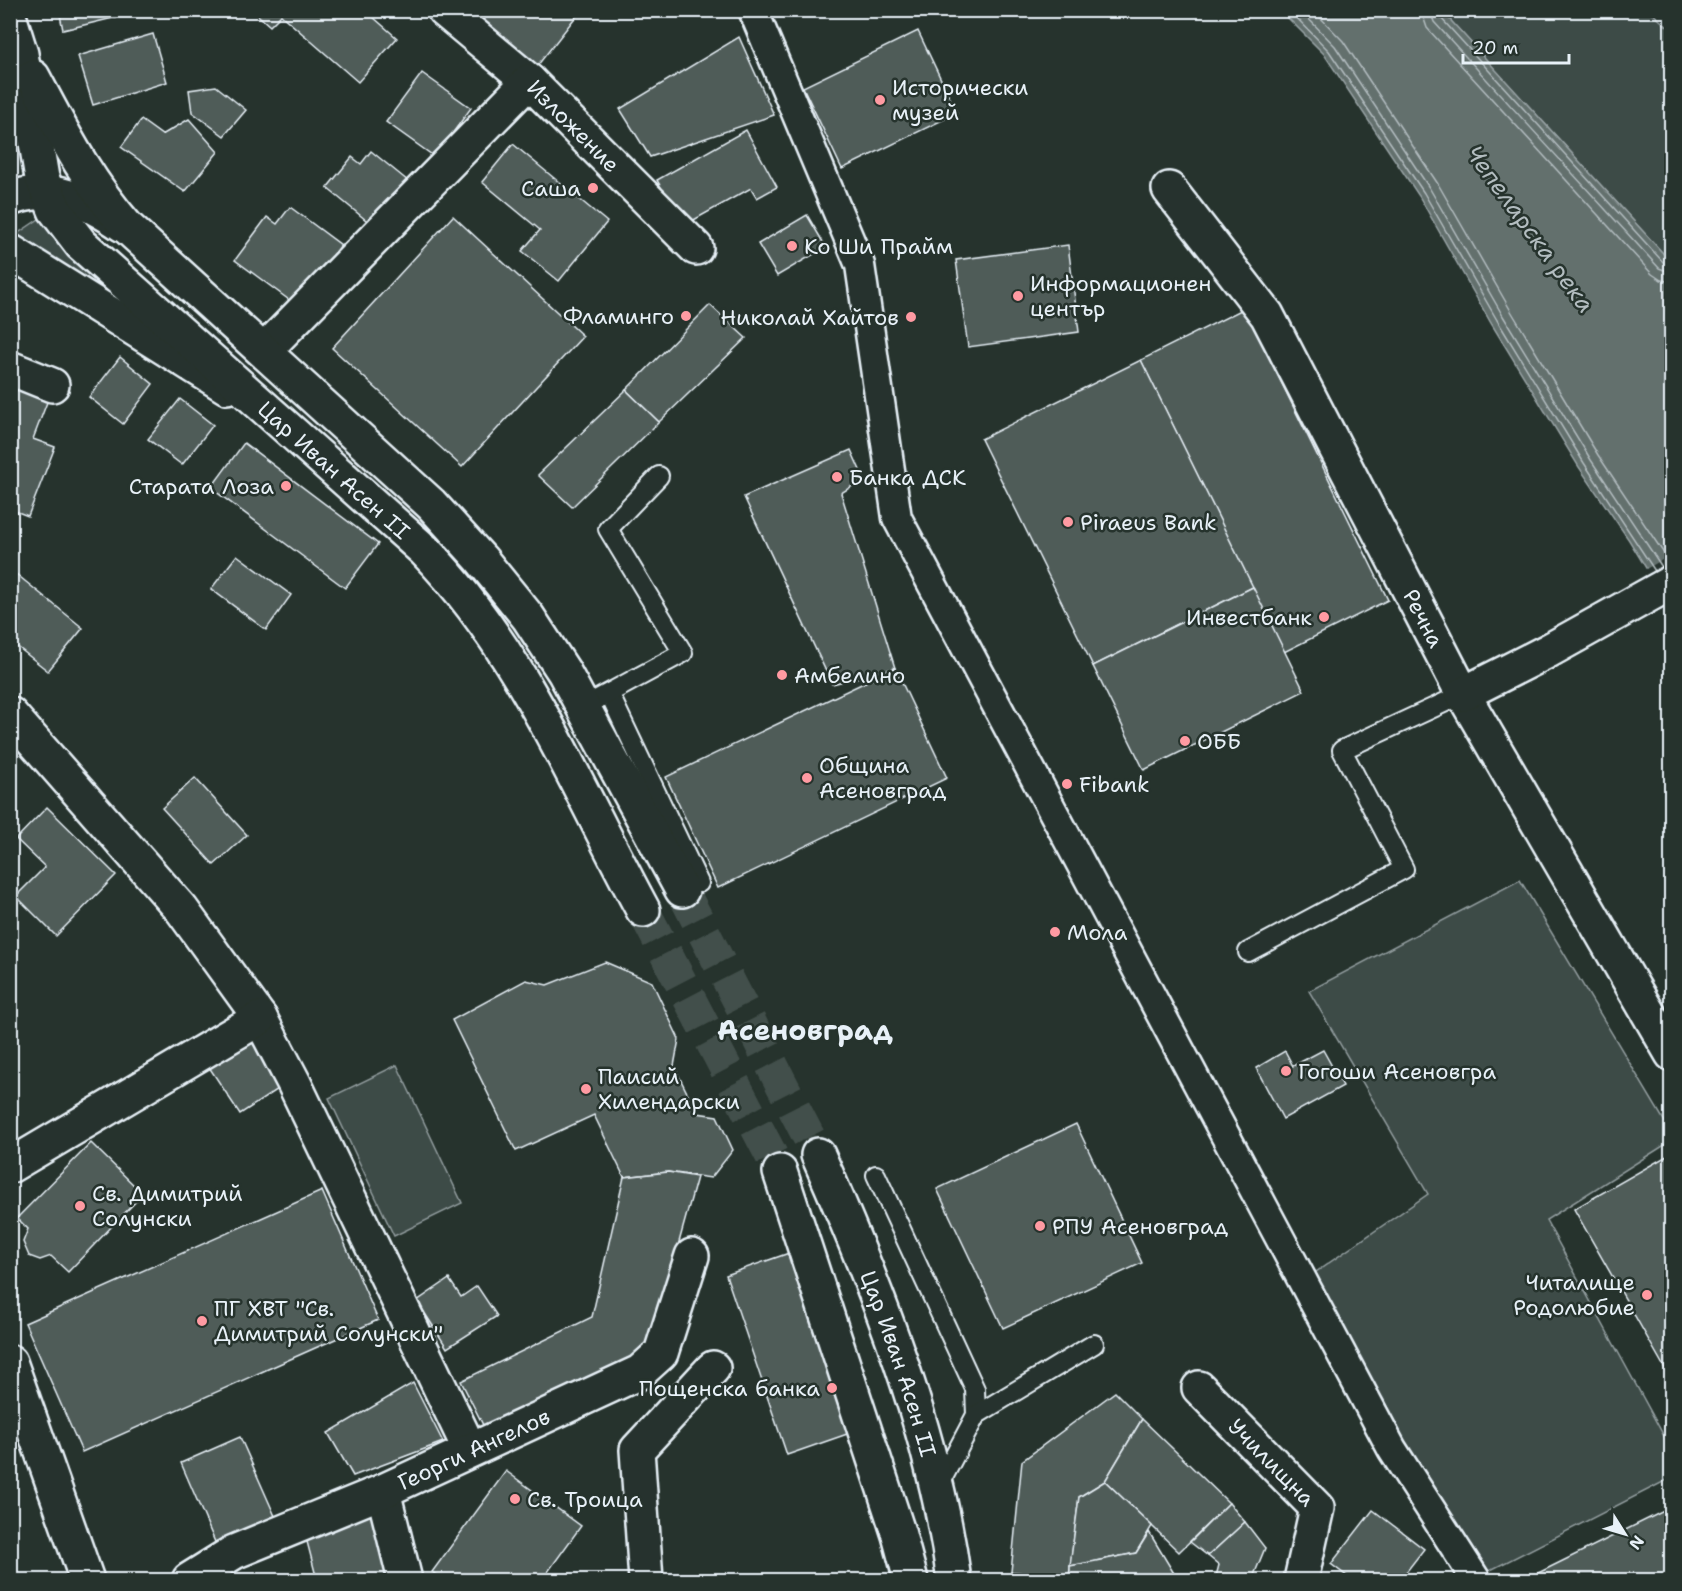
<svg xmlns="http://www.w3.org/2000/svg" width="1682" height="1591" font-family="'Shantell Sans',sans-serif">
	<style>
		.green { fill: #3e4b47; stroke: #939ea0; stroke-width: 1.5 }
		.water { fill: #636f6d; stroke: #98a3a5; stroke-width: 1.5 }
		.pier { fill: #26332d }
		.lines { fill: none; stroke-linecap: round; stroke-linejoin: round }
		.shore { stroke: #b3bdc0; stroke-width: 1.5 }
		.building { fill: #505c59; stroke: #e8f1f8; stroke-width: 1.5 }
		.tertiary-tunnel { stroke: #43504b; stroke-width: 33; stroke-dasharray: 33 16; stroke-linecap: butt }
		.service-casing { stroke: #e8f1f8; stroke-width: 22 }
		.pedestrian-casing { stroke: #e8f1f8; stroke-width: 33 }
		.minor-casing { stroke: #e8f1f8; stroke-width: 38 }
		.tertiary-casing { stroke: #e8f1f8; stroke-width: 38 }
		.service { stroke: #26332d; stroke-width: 18 }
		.pedestrian { stroke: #26332d; stroke-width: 28 }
		.minor { stroke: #26332d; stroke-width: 33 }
		.tertiary { stroke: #26332d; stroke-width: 33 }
		.poi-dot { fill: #ff9aa2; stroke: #26332d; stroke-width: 2 }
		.labels { text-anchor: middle; stroke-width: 5; stroke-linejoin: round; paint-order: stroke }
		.poi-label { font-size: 22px; fill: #e8f1f8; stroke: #26332d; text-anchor: start }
		.street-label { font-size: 22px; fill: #e8f1f8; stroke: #26332d }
		.water-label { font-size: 24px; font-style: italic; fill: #b3bdc0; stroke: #26332d }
		.district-label { font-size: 28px; font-weight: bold; fill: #e8f1f8; stroke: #26332d }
	</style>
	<rect width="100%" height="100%" fill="#26332d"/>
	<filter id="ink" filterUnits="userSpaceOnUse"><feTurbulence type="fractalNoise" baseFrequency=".0167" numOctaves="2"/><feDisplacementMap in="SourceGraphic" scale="12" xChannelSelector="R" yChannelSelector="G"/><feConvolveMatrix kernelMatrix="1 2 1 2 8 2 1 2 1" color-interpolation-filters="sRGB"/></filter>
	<g filter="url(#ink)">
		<!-- green -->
		<g class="green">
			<path d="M1442,11H1650L1671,30V262Z"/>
			<path d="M45,215L131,318L11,238Z"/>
			<path d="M1520,880L1671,1132V1141L1546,1220L1671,1449V1478L1475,1578L1303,1281L1428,1194L1309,991Z"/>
			<path d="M397,1065L462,1203L394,1236L329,1098Z"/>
		</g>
		<!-- water -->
		<path class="water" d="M1281,11H1442L1671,262V609L1629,540L1579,467L1491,323L1419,196L1324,54Z"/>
		<!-- pier -->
		<path class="pier" d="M1671,555L1672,609L1669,610L1644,570Z"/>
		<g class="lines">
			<!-- shore -->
			<g class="shore">
				<path d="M1289,10L1329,51L1424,193L1497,320L1584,463L1655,571"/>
				<path d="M1300,10L1335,46L1430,189L1503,316L1591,460L1662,567"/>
				<path d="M1313,10L1343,41L1438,184L1511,311L1598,455L1671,564"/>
				<path d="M1421,10L1427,28L1652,274L1661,280L1672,282"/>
				<path d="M1430,10L1434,22L1659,268L1672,273"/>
				<path d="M1438,10L1440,17L1664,263L1672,266"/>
			</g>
		</g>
		<!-- building -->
		<g class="building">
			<path d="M59,10H133L134,13L63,30Z"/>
			<path d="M252,10H365L397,38L358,82L281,15L270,26Z"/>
			<path d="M459,10H581L534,70Z"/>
			<path d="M918,31L957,113L842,169L803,87Z"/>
			<path d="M153,34L167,82L93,105L78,56Z"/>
			<path d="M739,37L774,115L650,157L620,109Z"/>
			<path d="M422,73L471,108L435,157L386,122Z"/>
			<path d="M216,86L246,110L224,136L192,112L189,90Z"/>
			<path d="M189,119L218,152L185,192L121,147L141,120L162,135Z"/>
			<path d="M746,130L777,187L757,198L751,188L683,226L657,180Z"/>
			<path d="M513,144L607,222L559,281L522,251L540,230L482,182Z"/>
			<path d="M371,151L408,181L372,225L327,188L352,157L361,164Z"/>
			<path d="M290,207L341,245L296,305L235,260L267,217L277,224Z"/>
			<path d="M807,215L826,247L777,276L758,244Z"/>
			<path d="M453,216L583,336L462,467L332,348Z"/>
			<path d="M1068,245L1079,332L968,347L956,260Z"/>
			<path d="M710,305L746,338L659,422L626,390Z"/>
			<path d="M1245,308L1388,600L1284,652L1141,360Z"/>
			<path d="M120,357L153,384L123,424L89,397Z"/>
			<path d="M1141,360L1253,587L1093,666L981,439Z"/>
			<path d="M10,382L49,397L33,439L55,447L28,516L10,509Z"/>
			<path d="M626,390L659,422L572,507L538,475Z"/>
			<path d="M180,399L213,425L182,465L148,439Z"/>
			<path d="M244,443L378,544L345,588L211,488Z"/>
			<path d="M851,450L864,479L841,493L895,668L832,684L744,497Z"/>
			<path d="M237,555L291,595L266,630L211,589Z"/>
			<path d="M10,569L83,628L48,671L10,641Z"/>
			<path d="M1253,587L1304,691L1144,770L1093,666Z"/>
			<path d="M895,668L947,778L718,888L666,777Z"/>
			<path d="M195,778L247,835L214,865L162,808Z"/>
			<path d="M47,807L116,875L56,936L16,896L45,867L16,839Z"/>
			<path d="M605,962L652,982L679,1039L674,1066L697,1113L717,1116L733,1150L711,1178L668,1172L624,1177L594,1115L516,1151L452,1020L526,980L547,985Z"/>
			<path d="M250,1031L286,1084L240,1114L205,1061Z"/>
			<path d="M1323,1050L1343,1086L1283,1119L1256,1068L1285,1051L1293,1066Z"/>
			<path d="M1076,1124L1142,1263L1003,1328L937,1189Z"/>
			<path d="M91,1143L143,1194L68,1272L51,1256L40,1260L29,1256L23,1242L28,1229L17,1218Z"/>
			<path d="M1672,1153V1381L1574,1209Z"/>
			<path d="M668,1172L697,1177L648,1354L487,1433L461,1381L592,1317L624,1177Z"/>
			<path d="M322,1191L378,1320L82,1452L25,1323Z"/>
			<path d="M792,1252L853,1432L787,1455L726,1275Z"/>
			<path d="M449,1279L461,1297L477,1286L497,1316L447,1348L417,1301Z"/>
			<path d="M413,1383L443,1442L353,1476L328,1433Z"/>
			<path d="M1115,1392L1142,1419L1105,1481L1079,1497L1069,1576L1011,1572L1022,1461Z"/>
			<path d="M1142,1419L1229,1503L1179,1552L1105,1481Z"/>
			<path d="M240,1437L275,1516L215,1542L181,1463Z"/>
			<path d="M506,1471L581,1526L542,1580H444L432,1572Z"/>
			<path d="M1105,1481L1152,1526L1136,1553L1070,1566L1079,1497Z"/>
			<path d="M1229,1503L1245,1522L1208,1556L1190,1542Z"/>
			<path d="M1672,1507V1580H1524Z"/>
			<path d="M1373,1510L1424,1549L1400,1580H1352L1331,1564Z"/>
			<path d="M375,1511L393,1580H317L304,1530Z"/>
			<path d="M1245,1522L1265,1548L1252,1580H1215L1219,1565L1208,1556Z"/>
			<path d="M1149,1532L1178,1580H1070V1566L1136,1553Z"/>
			<path d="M1011,1572L1069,1576L1070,1580H1013Z"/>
		</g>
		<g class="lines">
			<!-- tertiary-tunnel -->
			<g class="tertiary-tunnel">
				<path d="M682,890L818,1155"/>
				<path d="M643,910L780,1172"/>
			</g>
			<!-- service casing -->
			<g class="service-casing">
				<g id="service">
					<path d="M610,695L699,883"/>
					<path d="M583,707L683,653L608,529L659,476"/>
					<path d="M1248,952L1404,869L1342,750L1463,694"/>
					<path d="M876,1175L975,1389L976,1415L938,1487"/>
					<path d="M976,1415L1094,1344"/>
				</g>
			</g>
			<!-- pedestrian casing -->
			<g class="pedestrian-casing">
				<path id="pedestrian" d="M753,10L860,265L897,518L1392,1449L1476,1580"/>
			</g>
			<!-- minor casing -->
			<g class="minor-casing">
				<g id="minor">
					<path id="s1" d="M444,10L529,81L696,248"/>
					<path id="s2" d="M1169,189L1267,315L1463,694L1672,1054"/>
					<path d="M10,199C52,182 89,202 123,225"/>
					<path d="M10,251L227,387"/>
					<path d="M264,351L529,81"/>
					<path d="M10,368L52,385"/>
					<path d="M1463,694L1548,651L1672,582"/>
					<path d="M10,714L182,910L260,1018L294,1083L470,1450"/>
					<path d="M10,1166L260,1018"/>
					<path d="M10,1362L87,1580"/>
					<path id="s3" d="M1199,1388L1317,1508L1301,1580"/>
					<path d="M383,1491L405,1580"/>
					<path id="s4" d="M189,1580L234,1552L383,1491L640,1372L661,1353L692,1256"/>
					<path d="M646,1580L637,1450L713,1368"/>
				</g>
			</g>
			<!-- tertiary casing -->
			<g class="tertiary-casing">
				<g id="tertiary">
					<path id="s5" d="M10,19L21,54L42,178L55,210L81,244L424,550C523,651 576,787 643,910"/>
					<path d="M33,77C63,133 86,180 128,228L431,504L481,559L528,617L564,672L682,890"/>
					<path id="s6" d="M818,1155C878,1291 934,1432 954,1580"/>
					<path d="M780,1172L899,1535L911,1580"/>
				</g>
			</g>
			<!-- service -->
			<use href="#service" class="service"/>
			<!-- pedestrian -->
			<use href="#pedestrian" class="pedestrian"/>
			<!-- minor -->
			<use href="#minor" class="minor"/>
			<!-- tertiary -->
			<use href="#tertiary" class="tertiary"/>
		</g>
	</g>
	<!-- markers -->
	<g class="poi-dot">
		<circle cx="880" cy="100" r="6"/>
		<circle cx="593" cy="188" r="6"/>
		<circle cx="792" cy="246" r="6"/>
		<circle cx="1018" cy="296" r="6"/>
		<circle cx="686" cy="316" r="6"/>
		<circle cx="911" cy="317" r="6"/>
		<circle cx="837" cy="477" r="6"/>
		<circle cx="286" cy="486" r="6"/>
		<circle cx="1068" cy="522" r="6"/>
		<circle cx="1324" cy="617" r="6"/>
		<circle cx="782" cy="675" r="6"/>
		<circle cx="1185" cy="741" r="6"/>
		<circle cx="807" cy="778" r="6"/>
		<circle cx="1067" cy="784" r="6"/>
		<circle cx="1055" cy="932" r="6"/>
		<circle cx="1286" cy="1071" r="6"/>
		<circle cx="586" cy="1089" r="6"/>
		<circle cx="80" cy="1206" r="6"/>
		<circle cx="1040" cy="1226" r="6"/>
		<circle cx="1647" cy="1295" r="6"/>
		<circle cx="202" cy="1321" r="6"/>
		<circle cx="832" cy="1388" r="6"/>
		<circle cx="515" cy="1499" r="6"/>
	</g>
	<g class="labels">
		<!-- poi labels -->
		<g class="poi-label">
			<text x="892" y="95">Исторически<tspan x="892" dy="25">музей</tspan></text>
			<text x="581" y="196" text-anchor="end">Саша</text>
			<text x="804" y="254">Ко Ши Прайм</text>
			<text x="1030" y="291">Информационен<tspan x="1030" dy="25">център</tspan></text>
			<text x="674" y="324" text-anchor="end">Фламинго</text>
			<text x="899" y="325" text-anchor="end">Николай Хайтов</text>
			<text x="849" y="485">Банка ДСК</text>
			<text x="274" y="494" text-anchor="end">Старата Лоза</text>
			<text x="1080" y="530">Piraeus Bank</text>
			<text x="1312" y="625" text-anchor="end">Инвестбанк</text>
			<text x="794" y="683">Амбелино</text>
			<text x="1197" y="749">ОББ</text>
			<text x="819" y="773">Община<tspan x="819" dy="25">Асеновград</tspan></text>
			<text x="1079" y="792">Fibank</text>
			<text x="1067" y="940">Мола</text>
			<text x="1298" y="1079">Гогоши Асеновгра</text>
			<text x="598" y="1084">Паисий<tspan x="598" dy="25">Хилендарски</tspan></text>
			<text x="92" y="1201">Св. Димитрий<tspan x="92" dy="25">Солунски</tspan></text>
			<text x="1052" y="1234">РПУ Асеновград</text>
			<text x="1635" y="1290" text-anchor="end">Читалище<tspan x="1635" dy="25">Родолюбие</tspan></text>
			<text x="214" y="1316">ПГ ХВТ "Св.<tspan x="214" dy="25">Димитрий Солунски"</tspan></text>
			<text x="820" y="1396" text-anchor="end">Пощенска банка</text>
			<text x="527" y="1507">Св. Троица</text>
		</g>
		<!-- street labels -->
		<g class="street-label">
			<text dy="8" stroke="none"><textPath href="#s1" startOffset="174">Изложение</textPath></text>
			<text dy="8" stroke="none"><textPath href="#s5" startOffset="579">Цар Иван Асен II</textPath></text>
			<text dy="8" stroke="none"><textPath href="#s2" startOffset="501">Речна</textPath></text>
			<text dy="8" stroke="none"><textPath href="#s6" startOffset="224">Цар Иван Асен II</textPath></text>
			<text dy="8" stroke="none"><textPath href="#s4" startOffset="314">Георги Ангелов</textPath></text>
			<text dy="8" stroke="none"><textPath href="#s3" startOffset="104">Училищна</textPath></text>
		</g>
		<!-- water labels -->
		<g class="water-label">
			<text transform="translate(1530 229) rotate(54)" y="8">Чепеларска река</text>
		</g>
		<!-- district labels -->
		<g class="district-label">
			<text x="805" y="1040">Асеновград</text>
		</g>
	</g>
	<!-- margin -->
	<rect width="1682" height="1591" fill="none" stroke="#26332d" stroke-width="36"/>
	<rect x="18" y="18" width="1646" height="1555" fill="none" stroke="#e8f1f8" stroke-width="2" filter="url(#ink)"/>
	<!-- north arrow -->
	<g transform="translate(1625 1534) rotate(127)" stroke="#26332d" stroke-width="4.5" paint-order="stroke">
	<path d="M0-4.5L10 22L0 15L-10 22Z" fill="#e8f1f8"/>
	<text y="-9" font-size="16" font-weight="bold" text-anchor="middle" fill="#e8f1f8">N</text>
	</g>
	<!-- scale -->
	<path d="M1463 54v9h106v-9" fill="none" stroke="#e8f1f8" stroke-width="3"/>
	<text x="1472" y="54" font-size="18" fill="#e8f1f8" stroke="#26332d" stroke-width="4.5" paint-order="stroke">20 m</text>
</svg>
